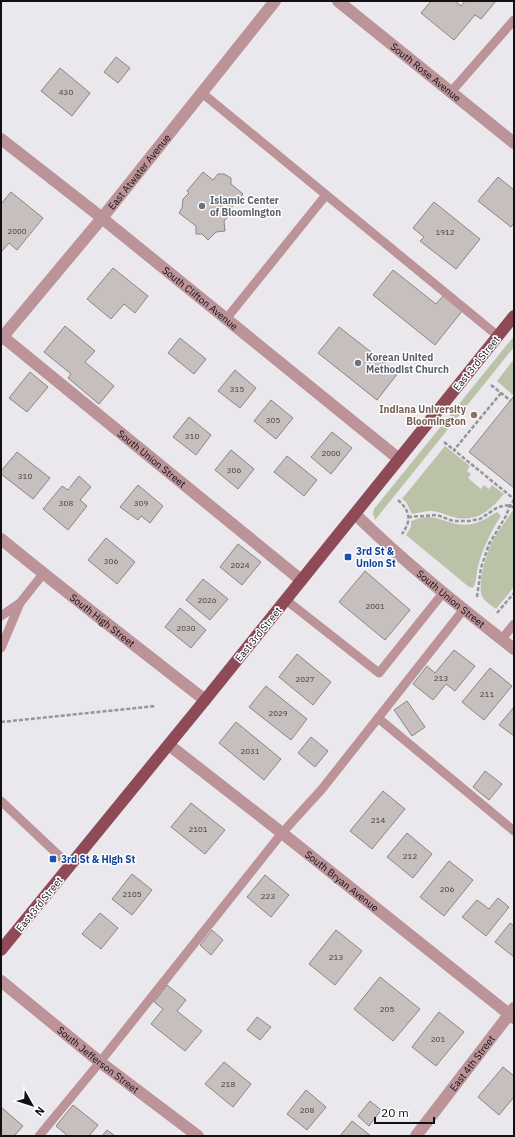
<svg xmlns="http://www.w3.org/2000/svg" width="515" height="1137" font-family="'IBM Plex Sans',sans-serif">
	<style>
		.green { fill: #bac3a8 }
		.building { fill: #c6bfbe; stroke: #8b8584 }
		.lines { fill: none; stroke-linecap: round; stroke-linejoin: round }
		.path { stroke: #969599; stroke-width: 2.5; stroke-dasharray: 4 2; stroke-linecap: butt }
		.service { stroke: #bc9399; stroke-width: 9 }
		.minor { stroke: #bc9399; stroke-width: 12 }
		.tertiary { stroke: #bc9399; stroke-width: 12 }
		.primary { stroke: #8f4a58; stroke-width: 12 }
		.worship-dot { fill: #6b7280; stroke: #fff; stroke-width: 1.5 }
		.education-dot { fill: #8d6e63; stroke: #fff; stroke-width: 1.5 }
		.transit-dot { fill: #1a4fb4; stroke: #fff; stroke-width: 1.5 }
		.labels { text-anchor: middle; stroke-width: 3; stroke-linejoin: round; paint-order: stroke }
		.number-label { font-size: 8px; fill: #3e3c3d }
		.street-label { font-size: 10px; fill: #111012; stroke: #fff }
		.worship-label { font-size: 10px; font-weight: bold; fill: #5b616d; stroke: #fff; text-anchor: start }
		.education-label { font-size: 10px; font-weight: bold; fill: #785e54; stroke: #fff; text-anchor: end }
		.transit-label { font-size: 10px; font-weight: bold; fill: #164399; stroke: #fff; text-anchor: start }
	</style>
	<rect width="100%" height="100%" fill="#eae8ed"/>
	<!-- green -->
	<g class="green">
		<path d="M514,336V347L375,520L373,514L374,509Z"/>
		<path d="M514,359V396L497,381Z"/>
		<path d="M445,446L470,466L467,471L471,474L468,478L481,489L484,485L489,489L492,485L504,494C490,511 476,523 453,517C446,515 438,511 431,511C425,511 418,513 412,514L406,502L402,499Z"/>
		<path d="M513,510L514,587L496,609C491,605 485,602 482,596C477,584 486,556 491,544C497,532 506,521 513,510Z"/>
		<path d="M497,512L501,516C491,531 483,548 478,566C476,573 477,581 473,588L469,587L406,535L411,527V521C415,520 421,517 426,517C441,516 455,528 472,524C481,522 489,517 497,512Z"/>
	</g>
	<!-- building -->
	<g class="building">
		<path d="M431,1H455L461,6L465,1H496L481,19L475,15L454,40L421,13Z"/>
		<path d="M116,57L130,68L118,83L104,72Z"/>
		<path d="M60,68L90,93L72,116L41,91Z"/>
		<path d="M203,172L213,180L218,174H224L231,178V184L243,194L231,208L226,204H222L223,211L228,216L224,221L225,231L216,232L208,240L202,234H196V226L179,213L182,208L183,199L189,193L187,191Z"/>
		<path d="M498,177L514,190V223L511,227L478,201Z"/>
		<path d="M11,192L43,218L17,250L9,243L1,252V204Z"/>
		<path d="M434,202L480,239L456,269L420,241L424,237L413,228Z"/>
		<path d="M113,268L148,296L135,313L124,304L111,319L87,299Z"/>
		<path d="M393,270L436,304L444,295L463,310L435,345L373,295Z"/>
		<path d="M65,326L95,351L85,362L114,386L99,404L68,378L71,374L44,352Z"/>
		<path d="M339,327L398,373L377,400L318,353Z"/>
		<path d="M180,338L206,359L194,374L168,353Z"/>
		<path d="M235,370L256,388L240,408L218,391Z"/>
		<path d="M30,372L48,387L27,412L9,398Z"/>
		<path d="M514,396V488L469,452Z"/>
		<path d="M271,400L293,418L276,439L254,421Z"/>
		<path d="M189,417L211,435L196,455L173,437Z"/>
		<path d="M332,432L352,448L331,474L311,457Z"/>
		<path d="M231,450L254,469L238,489L215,470Z"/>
		<path d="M17,452L50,478L33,499L1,474V471Z"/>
		<path d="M287,456L317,480L304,496L274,472Z"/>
		<path d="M79,476L91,487L80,500L87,506L68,530L43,509L62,486L68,490Z"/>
		<path d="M138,485L163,506L150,523L141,516L138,520L120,507Z"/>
		<path d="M106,538L135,562L117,584L88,560Z"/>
		<path d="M238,544L261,562L242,585L220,567Z"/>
		<path d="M365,571L410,610L385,640L339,602Z"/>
		<path d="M203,579L228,599L210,620L186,600Z"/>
		<path d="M180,608L206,630L191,648L165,627Z"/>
		<path d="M454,650L475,666L455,691L446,684L433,700L413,684L427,666L435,673Z"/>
		<path d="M297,654L331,682L313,705L279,677Z"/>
		<path d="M490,668L512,686L484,720L462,702Z"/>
		<path d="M266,686L307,719L291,740L249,707Z"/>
		<path d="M407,701L425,727L412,736L394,710Z"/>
		<path d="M514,707V736L499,725Z"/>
		<path d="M236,722L281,759L264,780L219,743Z"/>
		<path d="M311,737L328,751L315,767L298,753Z"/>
		<path d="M485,771L502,784L489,800L473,787Z"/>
		<path d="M383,791L405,809L372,849L350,831Z"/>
		<path d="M191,803L225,830L205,854L171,827Z"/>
		<path d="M407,833L432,854L413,878L387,857Z"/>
		<path d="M449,861L473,880L444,916L420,897Z"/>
		<path d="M132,874L152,890L132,915L112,899Z"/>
		<path d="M265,875L289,895L271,917L247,897Z"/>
		<path d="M498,898L509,907L486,936L462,917L477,900L489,909Z"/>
		<path d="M100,913L118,928L101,949L82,934Z"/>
		<path d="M510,923L514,926V957L495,942Z"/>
		<path d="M212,930L223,940L211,955L200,945Z"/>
		<path d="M336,930L362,951L335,985L309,964Z"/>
		<path d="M380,977L420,1009L393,1041L354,1009Z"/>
		<path d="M167,985L186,1000L177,1011L202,1031L185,1051L151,1024L163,1009L154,1002Z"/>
		<path d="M439,1012L464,1032L436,1066L412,1047Z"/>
		<path d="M257,1017L271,1027L260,1040L247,1030Z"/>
		<path d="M224,1062L251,1084L233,1107L205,1084Z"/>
		<path d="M503,1067L514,1076V1097L499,1115L478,1097Z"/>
		<path d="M306,1090L326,1107L307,1130L287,1114Z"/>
		<path d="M370,1101L381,1110L369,1126L358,1116Z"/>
		<path d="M73,1105L98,1125L89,1136H68L56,1126Z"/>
		<path d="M1,1107L23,1126L14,1136H1Z"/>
		<path d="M352,1121L371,1136H340Z"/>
		<path d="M107,1130L115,1136H102Z"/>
	</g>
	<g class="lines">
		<!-- path -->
		<g class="path">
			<path d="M491,385L511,401"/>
			<path d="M501,393L454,450L514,499"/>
			<path d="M444,442L454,450"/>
			<path d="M398,500C410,511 412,520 402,534"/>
			<path d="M408,517L437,515L453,521H469L480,519L498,507L510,505L514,508"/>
			<path d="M477,597L481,568L489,544L506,516L510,505L514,500"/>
			<path d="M497,613L514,593"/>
			<path d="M1,722L156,706"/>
		</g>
		<!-- service -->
		<g class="service">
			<path d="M451,92L514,20"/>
			<path d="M202,93L498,336"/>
			<path d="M226,319L326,195"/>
			<path d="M286,600L379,673L443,593"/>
			<path d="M1,616L20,603"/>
			<path d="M502,639L514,624"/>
			<path d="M1,648L20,603L43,574"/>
			<path d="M378,718L514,831"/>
			<path d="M1,801L70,866"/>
			<path d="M39,1136L100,1062L282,833L322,789L464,609"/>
		</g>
		<!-- minor -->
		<g class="minor">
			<path id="s1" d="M338,1L514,143"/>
			<path id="s2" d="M1,139L92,210L399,459"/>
			<path id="s3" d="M3,337L301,580"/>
			<path id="s4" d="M1,339L102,218L275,1"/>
			<path id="s5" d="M169,745L282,833L514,1018"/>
			<path id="s6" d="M1,981L100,1062L198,1136"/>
			<path id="s7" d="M416,1136L514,1008"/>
		</g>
		<!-- tertiary -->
		<g class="tertiary">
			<path id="s8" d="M355,514C405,563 459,606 514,649"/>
			<path id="s9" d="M1,539C68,594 137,647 205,700"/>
		</g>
		<!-- primary -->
		<path class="primary" d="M1,950L205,700L514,316"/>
	</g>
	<!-- markers -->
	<g class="worship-dot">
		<circle cx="202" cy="206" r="4"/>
		<circle cx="358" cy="363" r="4"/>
	</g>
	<circle class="education-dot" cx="474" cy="415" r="4"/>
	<g class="transit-dot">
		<rect x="344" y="553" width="8" height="8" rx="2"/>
		<rect x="49" y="855" width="8" height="8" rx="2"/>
	</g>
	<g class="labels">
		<!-- number labels -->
		<g class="number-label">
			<text x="66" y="95">430</text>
			<text x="17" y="234">2000</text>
			<text x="445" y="235">1912</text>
			<text x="237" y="392">315</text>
			<text x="273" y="423">305</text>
			<text x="192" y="439">310</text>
			<text x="331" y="456">2000</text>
			<text x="234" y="473">306</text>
			<text x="25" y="479">310</text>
			<text x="66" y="506">308</text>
			<text x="141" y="506">309</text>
			<text x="111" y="564">306</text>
			<text x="240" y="568">2024</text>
			<text x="207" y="603">2026</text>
			<text x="375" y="609">2001</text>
			<text x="186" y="631">2030</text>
			<text x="441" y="681">213</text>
			<text x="305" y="682">2027</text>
			<text x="487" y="697">211</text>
			<text x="278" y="716">2029</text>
			<text x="250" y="754">2031</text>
			<text x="378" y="823">214</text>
			<text x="198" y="832">2101</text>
			<text x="410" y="859">212</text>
			<text x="447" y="892">206</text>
			<text x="132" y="897">2105</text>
			<text x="268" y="899">223</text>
			<text x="336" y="960">213</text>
			<text x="387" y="1012">205</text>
			<text x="438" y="1042">201</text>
			<text x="228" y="1087">218</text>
			<text x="307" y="1113">208</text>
		</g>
		<!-- street labels -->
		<g class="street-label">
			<text dy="4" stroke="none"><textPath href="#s1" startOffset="113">South Rose Avenue</textPath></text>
			<text dy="4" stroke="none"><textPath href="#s4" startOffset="217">East Atwater Avenue</textPath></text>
			<text dy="4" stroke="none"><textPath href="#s2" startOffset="255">South Clifton Avenue</textPath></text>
			<text transform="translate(476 363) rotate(-51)" y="4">East 3rd Street</text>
			<text dy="4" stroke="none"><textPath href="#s3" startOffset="192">South Union Street</textPath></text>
			<text dy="4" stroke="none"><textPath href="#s8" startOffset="128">South Union Street</textPath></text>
			<text dy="4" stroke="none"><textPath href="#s9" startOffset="130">South High Street</textPath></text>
			<text transform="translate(258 634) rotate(-51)" y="4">East 3rd Street</text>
			<text dy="4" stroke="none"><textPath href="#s5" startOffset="220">South Bryan Avenue</textPath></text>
			<text transform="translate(39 904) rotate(-51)" y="4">East 3rd Street</text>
			<text dy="4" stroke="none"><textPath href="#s6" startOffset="125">South Jefferson Street</textPath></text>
			<text dy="4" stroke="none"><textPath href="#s7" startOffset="92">East 4th Street</textPath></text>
		</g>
		<!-- worship labels -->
		<g class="worship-label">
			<text x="210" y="204">Islamic Center<tspan x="210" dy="12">of Bloomington</tspan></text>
			<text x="366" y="361">Korean United<tspan x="366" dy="12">Methodist Church</tspan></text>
		</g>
		<!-- education labels -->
		<g class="education-label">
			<text x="466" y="413">Indiana University<tspan x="466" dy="12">Bloomington</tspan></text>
		</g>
		<!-- transit labels -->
		<g class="transit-label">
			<text x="356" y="555">3rd St &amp;<tspan x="356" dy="12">Union St</tspan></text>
			<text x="61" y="863">3rd St &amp; High St</text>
		</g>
	</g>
	<!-- border -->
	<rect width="515" height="1137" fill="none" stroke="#111012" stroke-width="4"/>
	<!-- north arrow -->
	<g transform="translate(32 1105) rotate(129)" stroke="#ffffff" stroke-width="3" paint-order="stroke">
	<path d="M0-3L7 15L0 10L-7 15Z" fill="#111012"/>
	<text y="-6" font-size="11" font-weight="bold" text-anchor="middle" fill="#111012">N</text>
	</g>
	<!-- scale -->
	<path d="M375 1117v6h59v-6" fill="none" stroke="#111012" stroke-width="2"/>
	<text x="381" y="1117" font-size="12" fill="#111012" stroke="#ffffff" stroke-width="3" paint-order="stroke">20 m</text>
</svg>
